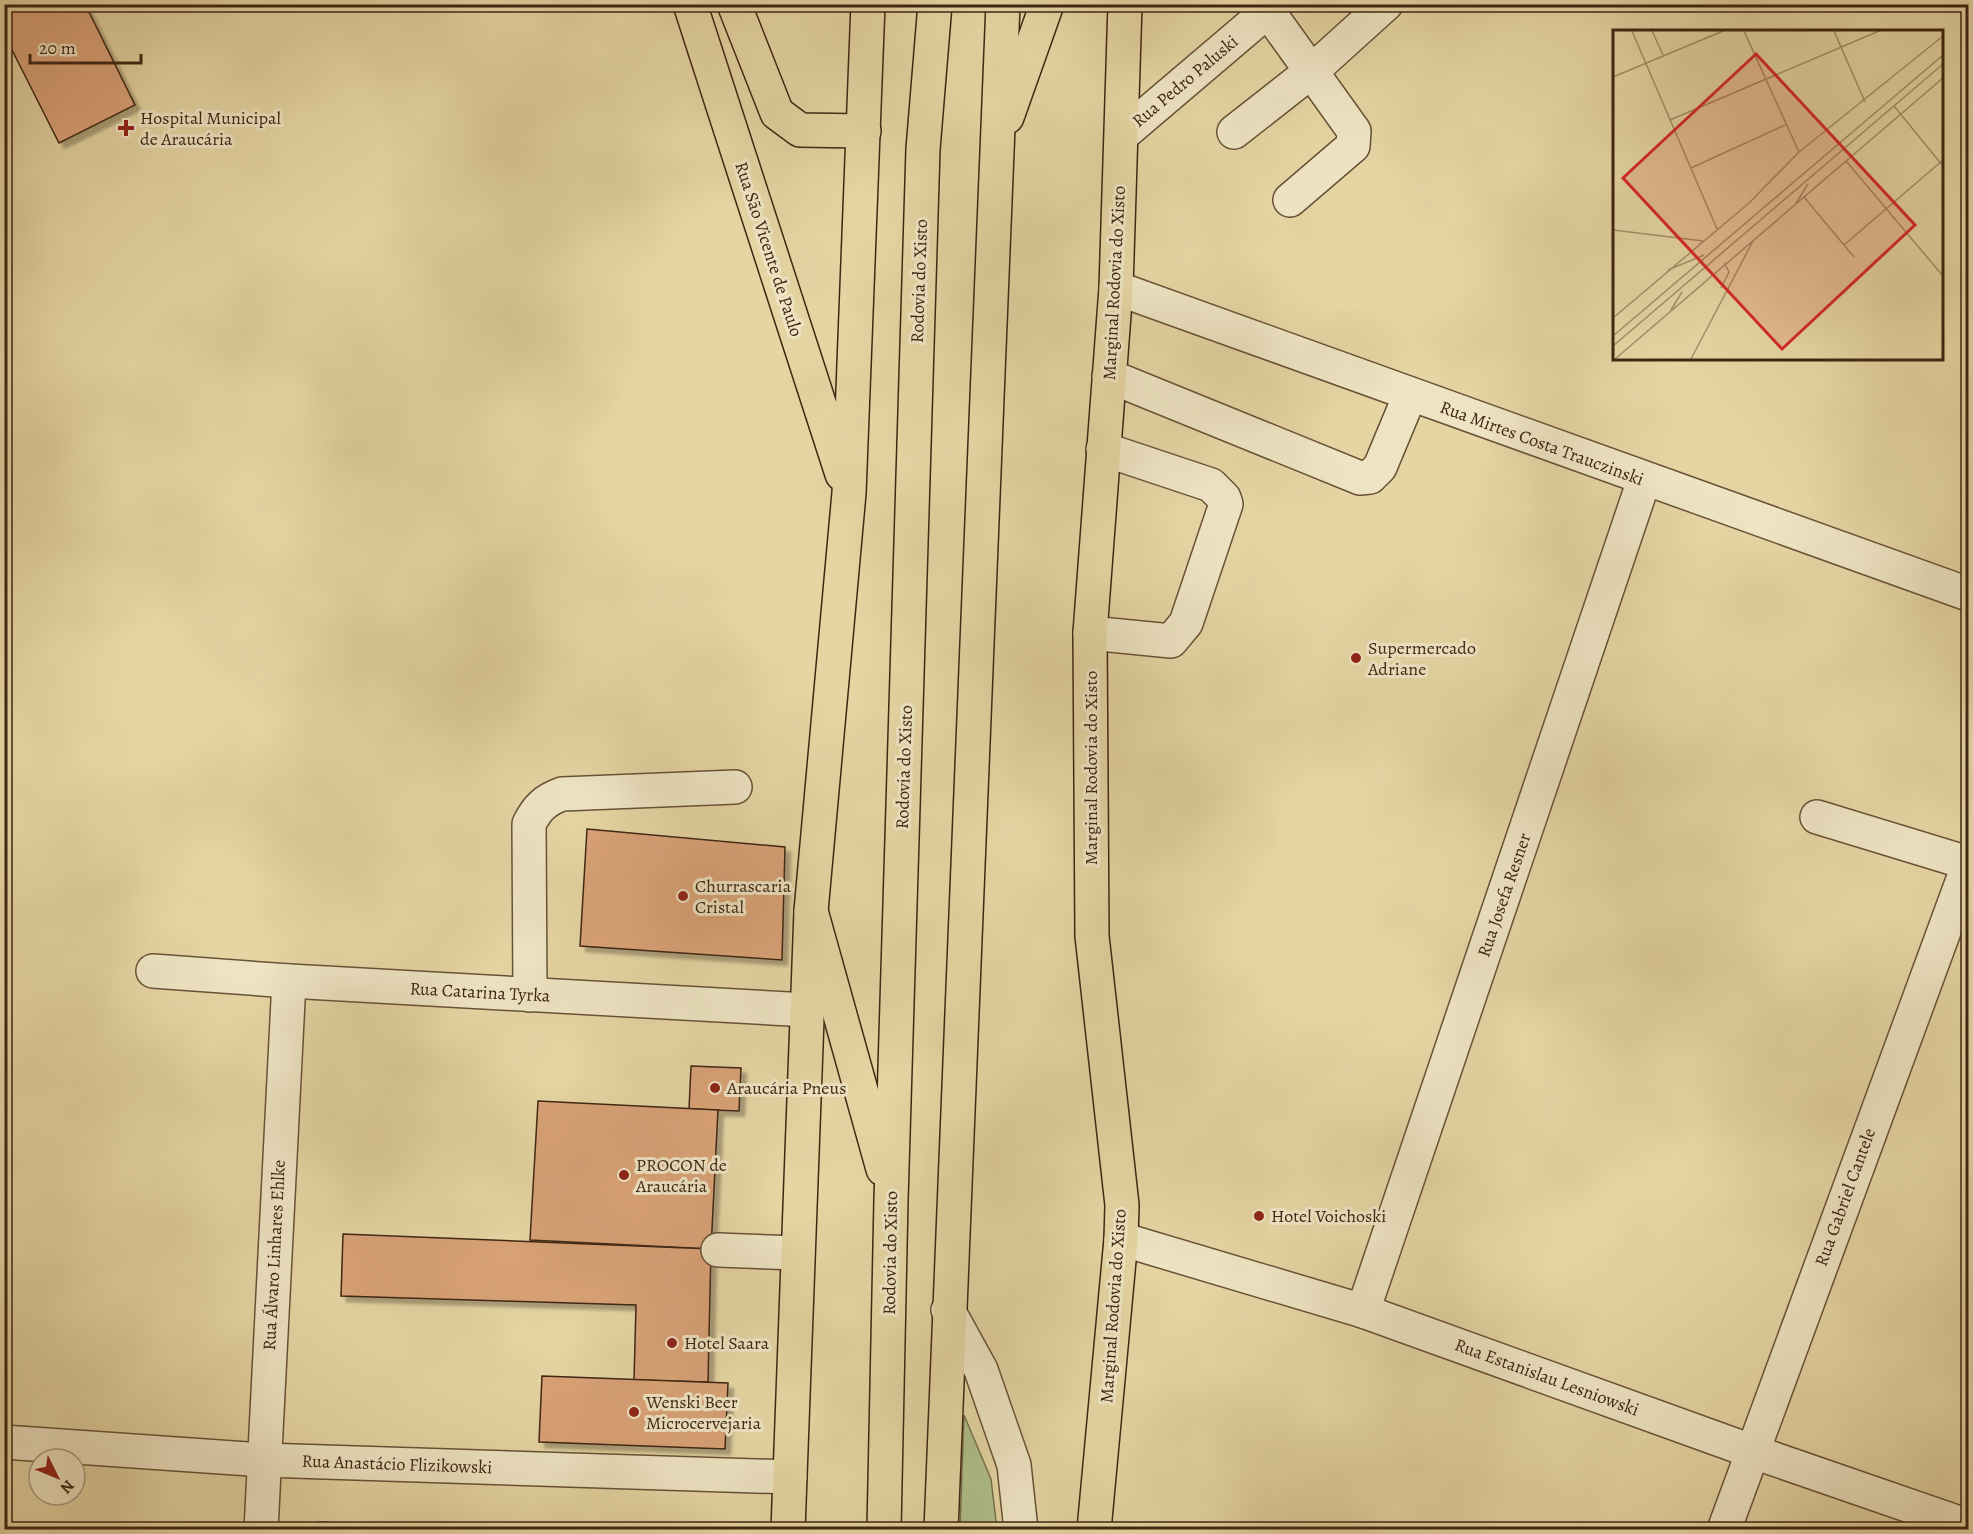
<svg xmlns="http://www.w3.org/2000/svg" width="1973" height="1534" font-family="Alegreya,serif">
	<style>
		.green { fill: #afbe8a; stroke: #77724e; stroke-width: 1.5 }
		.building { fill: #d9a277; stroke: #3f2613; stroke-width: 1.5; filter: url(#shadow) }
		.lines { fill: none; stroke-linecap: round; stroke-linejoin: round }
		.minor-casing { stroke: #685237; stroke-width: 36 }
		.major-casing { stroke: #3f2613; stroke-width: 36 }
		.highway-casing { stroke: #3f2613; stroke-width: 36 }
		.minor { stroke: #eee4c3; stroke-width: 33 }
		.major { stroke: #e5d5a3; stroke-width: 33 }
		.highway { stroke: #e5d5a3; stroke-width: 33 }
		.poi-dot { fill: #8f2418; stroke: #eee4c3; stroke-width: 2 }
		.labels { text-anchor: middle; stroke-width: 6; stroke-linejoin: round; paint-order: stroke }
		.street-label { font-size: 18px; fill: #3f2613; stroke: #eee4c3 }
		.poi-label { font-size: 18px; fill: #3f2613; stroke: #eee4c3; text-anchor: start }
		.inset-road { fill: none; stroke: #a38f69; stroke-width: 1.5 }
		.view { fill: #d62828; fill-opacity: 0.15; stroke: #d62828; stroke-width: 3 }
		.inset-edge { fill: none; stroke: #3f2613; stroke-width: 3 }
	</style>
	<defs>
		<filter id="shadow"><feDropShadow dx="5.5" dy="5.5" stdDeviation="1.5" flood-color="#0004"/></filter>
	</defs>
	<rect width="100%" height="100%" fill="#e5d5a3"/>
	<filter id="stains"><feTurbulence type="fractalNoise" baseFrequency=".00333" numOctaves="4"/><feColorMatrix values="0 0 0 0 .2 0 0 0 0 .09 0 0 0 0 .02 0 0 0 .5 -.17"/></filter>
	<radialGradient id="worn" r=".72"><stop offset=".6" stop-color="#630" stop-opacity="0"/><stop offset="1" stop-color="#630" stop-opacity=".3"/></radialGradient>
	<!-- green -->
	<path class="green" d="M964,1415L991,1479L997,1529H960Z"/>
	<!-- building -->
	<g class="building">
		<path d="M4,4H85L135,105L59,143L4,34Z"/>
		<path d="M587,829L785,847L782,960L580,946Z"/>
		<path d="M691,1066L741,1068L739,1111L689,1109Z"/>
		<path d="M538,1101L718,1110L711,1249L530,1240Z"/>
		<path d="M343,1234L711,1249L708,1382L634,1380L636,1305L341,1296Z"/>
		<path d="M542,1376L728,1383L725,1449L539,1442Z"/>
		<path d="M318,1522L411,1527V1530H318Z"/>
	</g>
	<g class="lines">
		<!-- minor casing -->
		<g class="minor-casing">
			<g id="minor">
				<path d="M1268,11L1354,131L1353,146L1290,200"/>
				<path d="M1234,132L1313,70L1386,4"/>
				<path d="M1122,135L1276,4"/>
				<path d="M1116,288L1968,594"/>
				<path d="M1109,376L1360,478L1370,477L1380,467L1410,395"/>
				<path d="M1090,633L1171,641L1186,623L1226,504L1224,498L1211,485L1103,449"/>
				<path d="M1817,817L1968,863"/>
				<path d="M153,971L289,981L807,1010"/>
				<path d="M530,995L529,824C537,808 545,800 562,794L735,787"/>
				<path d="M1121,1239L1363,1311L1751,1451L1968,1526"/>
				<path d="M718,1250L798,1253"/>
				<path d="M948,1310L981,1370L1014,1465L1021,1530"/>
				<path d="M1363,1311L1644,480"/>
				<path d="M4,1442L263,1460L790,1477"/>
				<path d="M261,1530L289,981"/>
				<path d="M1724,1530L1968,866"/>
			</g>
		</g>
		<!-- major casing -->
		<g class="major-casing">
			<g id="major">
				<path d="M690,4L842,474"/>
				<path d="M734,4L777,113L800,130L864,131"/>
				<path d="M788,1530L811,911L849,493L868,4"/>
				<path d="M1094,1530L1121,1239L1122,1205L1092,936L1090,633L1116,288L1125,4"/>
			</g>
		</g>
		<!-- highway casing -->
		<g class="highway-casing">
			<g id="highway">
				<path d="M1007,117L1047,4"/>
				<path d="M811,911L883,1169"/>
				<path d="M884,1530L891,1200L923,149L935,4"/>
				<path d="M941,1530L1003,4"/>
			</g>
		</g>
		<!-- minor -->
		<use href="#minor" class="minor"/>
		<!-- major -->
		<use href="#major" class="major"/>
		<!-- highway -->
		<use href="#highway" class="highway"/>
	</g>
	<!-- markers -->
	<g class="poi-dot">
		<path d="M123 119h6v6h6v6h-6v6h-6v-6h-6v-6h6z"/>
		<circle cx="1356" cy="658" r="6"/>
		<circle cx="683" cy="896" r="6"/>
		<circle cx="715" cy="1088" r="6"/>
		<circle cx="624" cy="1175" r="6"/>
		<circle cx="1259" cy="1216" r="6"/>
		<circle cx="672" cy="1343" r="6"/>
		<circle cx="634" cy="1412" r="6"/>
	</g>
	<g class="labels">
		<!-- street labels -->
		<g class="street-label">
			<text transform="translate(1185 81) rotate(-40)" y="6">Rua Pedro Paluski</text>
			<text transform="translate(769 249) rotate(72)" y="6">Rua São Vicente de Paulo</text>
			<text transform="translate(919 281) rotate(-88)" y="6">Rodovia do Xisto</text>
			<text transform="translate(1114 283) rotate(-87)" y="6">Marginal Rodovia do Xisto</text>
			<text transform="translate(1542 443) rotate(20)" y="6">Rua Mirtes Costa Trauczinski</text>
			<text transform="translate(904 767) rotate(-88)" y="6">Rodovia do Xisto</text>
			<text transform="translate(1091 768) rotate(-90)" y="6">Marginal Rodovia do Xisto</text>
			<text transform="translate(1504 895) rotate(-71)" y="6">Rua Josefa Resner</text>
			<text transform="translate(480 992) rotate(3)" y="6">Rua Catarina Tyrka</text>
			<text transform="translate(1845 1197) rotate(-70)" y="6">Rua Gabriel Cantele</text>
			<text transform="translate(890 1253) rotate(-89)" y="6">Rodovia do Xisto</text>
			<text transform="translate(274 1255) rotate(-87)" y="6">Rua Álvaro Linhares Ehlke</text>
			<text transform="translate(1113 1306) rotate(-86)" y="6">Marginal Rodovia do Xisto</text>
			<text transform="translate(1547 1377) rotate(20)" y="6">Rua Estanislau Lesniowski</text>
			<text transform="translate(397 1464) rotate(2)" y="6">Rua Anastácio Flizikowski</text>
		</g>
		<!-- poi labels -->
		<g class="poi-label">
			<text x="140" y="124">Hospital Municipal<tspan x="140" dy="21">de Araucária</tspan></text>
			<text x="1368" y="654">Supermercado<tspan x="1368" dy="21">Adriane</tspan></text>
			<text x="695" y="892">Churrascaria<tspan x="695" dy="21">Cristal</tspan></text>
			<text x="727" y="1094">Araucária Pneus</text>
			<text x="636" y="1171">PROCON de<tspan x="636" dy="21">Araucária</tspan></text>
			<text x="1271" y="1222">Hotel Voichoski</text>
			<text x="684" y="1349">Hotel Saara</text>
			<text x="646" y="1408">Wenski Beer<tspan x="646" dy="21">Microcervejaria</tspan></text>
		</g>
	</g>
	<!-- overview -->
	<g transform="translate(1613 30)">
		<rect width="330" height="330" fill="#e5d5a3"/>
		<path class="inset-road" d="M19,1L104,199M39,1L50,25M131,1L186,122M221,1L252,72M0,47L110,1M281,76L330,136M57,90L266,1M233,131L330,246M78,138L172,95M191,167L241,227M182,175L195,154M0,200L90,211M231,215L330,130M55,240L91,225M108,258L116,242L111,233M58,280L69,262M0,288L136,173L186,122L330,6M0,306L330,25M0,316L330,34M2,329L330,48M78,329L140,211"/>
		<path class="view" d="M143,24L302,195L169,319L10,148Z"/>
		<rect width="330" height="330" class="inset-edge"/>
	</g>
	<!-- margin -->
	<rect width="1973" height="1534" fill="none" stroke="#e5d5a3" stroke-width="24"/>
	<rect x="6" y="6" width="1961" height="1522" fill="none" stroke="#3f2613" stroke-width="3"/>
	<rect x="12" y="12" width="1949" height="1510" fill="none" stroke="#3f2613" stroke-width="1.5"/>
	<!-- north arrow -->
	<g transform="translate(57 1477) rotate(133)"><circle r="28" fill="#eee4c3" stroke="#a8987d" stroke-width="1.5"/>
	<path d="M0-4.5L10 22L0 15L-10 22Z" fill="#8f2418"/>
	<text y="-9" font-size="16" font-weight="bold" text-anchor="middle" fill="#3f2613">N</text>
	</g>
	<!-- scale -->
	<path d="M30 54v9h111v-9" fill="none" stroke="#3f2613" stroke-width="3"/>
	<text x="39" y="54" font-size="18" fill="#3f2613" stroke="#eee4c3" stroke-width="4.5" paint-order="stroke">20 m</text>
	<rect width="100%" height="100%" filter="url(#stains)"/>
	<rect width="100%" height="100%" fill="url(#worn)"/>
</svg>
